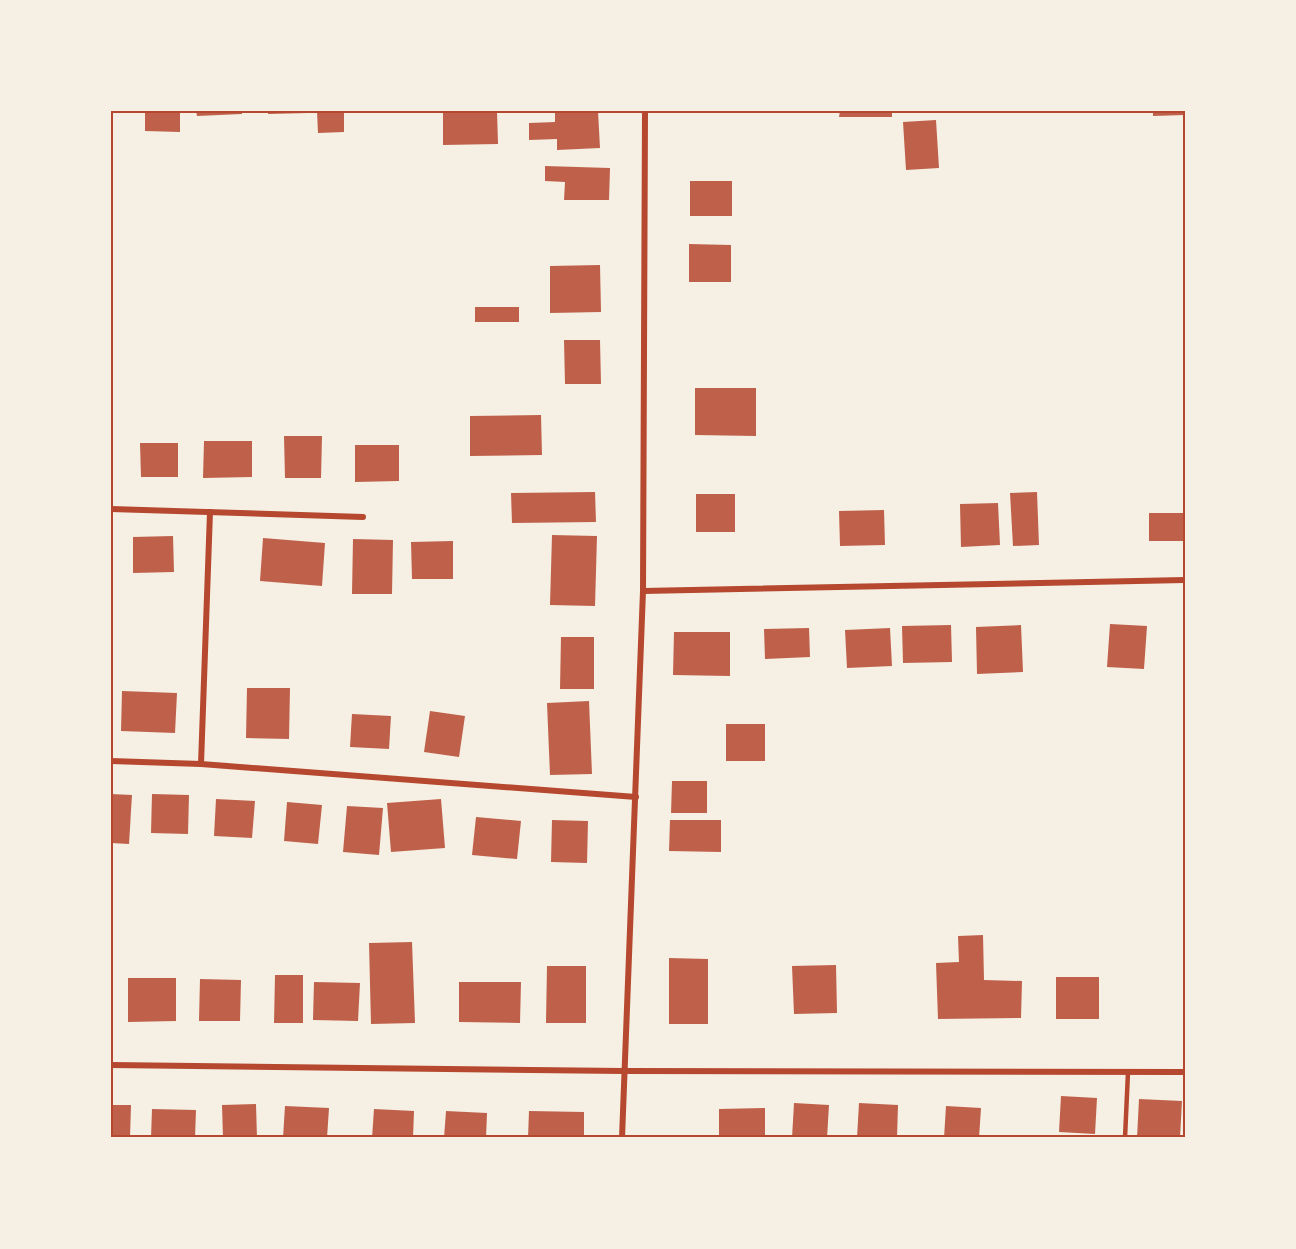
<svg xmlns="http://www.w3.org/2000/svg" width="1296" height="1249" font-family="Barlow,sans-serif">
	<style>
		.building { fill: #bf614a }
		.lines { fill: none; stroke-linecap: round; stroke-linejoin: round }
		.service { stroke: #b5482f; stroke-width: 4.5 }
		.minor { stroke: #b5482f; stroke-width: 6 }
		.neatline { fill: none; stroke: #b5482f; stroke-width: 2 }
	</style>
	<rect width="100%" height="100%" fill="#f6efe4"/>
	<!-- building -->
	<g class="building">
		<path d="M145,111H180V132L145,131Z"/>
		<path d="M196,111H242V114L197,116Z"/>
		<path d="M268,111H308V113L268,114Z"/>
		<path d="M317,111H344V132L318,133Z"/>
		<path d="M443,111H497L498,144L443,145Z"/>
		<path d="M555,111H598L600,148L557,150V139L529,140V123L555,122Z"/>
		<path d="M840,111H892V117H839Z"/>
		<path d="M1153,111H1185V115L1153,116Z"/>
		<path d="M936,120L939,168L906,170L903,122Z"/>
		<path d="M545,166L610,168L609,200H564L565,182L545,181Z"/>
		<rect x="690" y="181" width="42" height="35"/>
		<path d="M689,244L731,245V282H689Z"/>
		<path d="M600,265L601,312L550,313V266Z"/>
		<rect x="475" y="307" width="44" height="15"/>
		<path d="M564,340H600L601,384H565Z"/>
		<path d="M695,388H756V436L695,435Z"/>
		<path d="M541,415L542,455L470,456V416Z"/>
		<path d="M284,436H322L321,478H285Z"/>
		<path d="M204,441H252V477L203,478Z"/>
		<path d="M140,443H178V477H141Z"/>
		<path d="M355,445H399V481L355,482Z"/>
		<path d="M595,492L596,522L512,523L511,493Z"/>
		<path d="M1037,492L1039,545L1013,546L1010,493Z"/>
		<rect x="696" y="494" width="39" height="38"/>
		<path d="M998,503L1000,545L961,547L960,504Z"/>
		<path d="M884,510L885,545L840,546L839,511Z"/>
		<rect x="1149" y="513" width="34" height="28"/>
		<path d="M552,535L597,536L595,606L550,605Z"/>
		<path d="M173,536L174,572L133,573V537Z"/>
		<path d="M263,538L325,543L322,586L260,581Z"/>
		<path d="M353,539L393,540L392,594H352Z"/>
		<path d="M453,541V579H412L411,542Z"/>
		<path d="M1110,624L1147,626L1144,669L1107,667Z"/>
		<path d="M951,625L952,662L903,663L902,626Z"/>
		<path d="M1021,625L1023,672L977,674L976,627Z"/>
		<path d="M809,628L810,657L765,659L764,629Z"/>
		<path d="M890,628L892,666L847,668L845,630Z"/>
		<path d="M674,632H730V676L673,675Z"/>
		<path d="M561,637H594V689H560Z"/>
		<path d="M247,688H290L289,739L246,738Z"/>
		<path d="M122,691L177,693L175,733L121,731Z"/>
		<path d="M589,701L592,774L550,775L547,703Z"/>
		<path d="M430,711L465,716L459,757L424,752Z"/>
		<path d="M352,714L391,716L389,749L350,747Z"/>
		<rect x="726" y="724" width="39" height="37"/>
		<path d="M672,781H707V813H671Z"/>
		<path d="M111,794L132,795L129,844L111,843Z"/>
		<path d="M152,794L189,795L188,834L151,833Z"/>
		<path d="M216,799L255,801L252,838L214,836Z"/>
		<path d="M441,799L445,848L391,852L387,803Z"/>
		<path d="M287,802L322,805L318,844L284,841Z"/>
		<path d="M347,806L383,808L379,855L343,852Z"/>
		<path d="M476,817L521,821L517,859L472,855Z"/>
		<path d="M552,820L588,821L587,863L551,862Z"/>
		<path d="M670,820H721V852L669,851Z"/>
		<path d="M983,935L984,980L1022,981L1021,1018L938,1019L936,963L959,962L958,936Z"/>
		<path d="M412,942L415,1023L371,1024L369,943Z"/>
		<path d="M669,958L708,959V1024H669Z"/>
		<path d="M836,965L837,1013L794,1014L792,966Z"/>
		<path d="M547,966H586V1023H546Z"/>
		<path d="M275,975H303V1023H274Z"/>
		<rect x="1056" y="977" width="43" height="42"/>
		<path d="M128,978H176V1021L128,1022Z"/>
		<path d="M200,979L241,980L240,1021H199Z"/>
		<path d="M314,982L360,983L358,1021L313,1020Z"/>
		<path d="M459,982H521L520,1023L459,1022Z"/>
		<path d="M1061,1096L1097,1098L1095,1134L1059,1132Z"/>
		<path d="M1139,1099L1182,1101L1180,1138H1137Z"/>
		<path d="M794,1103L829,1105L827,1138H792Z"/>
		<path d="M859,1103L898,1105L897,1138H857Z"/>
		<path d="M256,1104L257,1138H223L222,1105Z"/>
		<path d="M111,1105H131L130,1138H111Z"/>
		<path d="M285,1106L329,1108L327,1138H283Z"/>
		<path d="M946,1106L981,1108L979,1138H944Z"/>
		<path d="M765,1108V1138H719V1109Z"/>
		<path d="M152,1109L196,1110L195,1138H151Z"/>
		<path d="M374,1109L414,1111L413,1138H372Z"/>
		<path d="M446,1111L487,1113L486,1138H444Z"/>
		<path d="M529,1111L584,1112V1138H528Z"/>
	</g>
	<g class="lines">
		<!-- service -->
		<path class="service" d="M1125,1138L1128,1072"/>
		<!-- minor -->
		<g class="minor">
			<path d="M111,509L363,517"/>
			<path d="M643,591L1185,580"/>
			<path d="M111,761L201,764L636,797"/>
			<path d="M201,764L210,512"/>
			<path d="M111,1065L623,1071L1185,1072"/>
			<path d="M622,1138L643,591L645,111"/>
		</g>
	</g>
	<!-- border -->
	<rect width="1296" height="1249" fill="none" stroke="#f6efe4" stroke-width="225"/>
	<rect x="112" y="112" width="1072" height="1024" class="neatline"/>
</svg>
